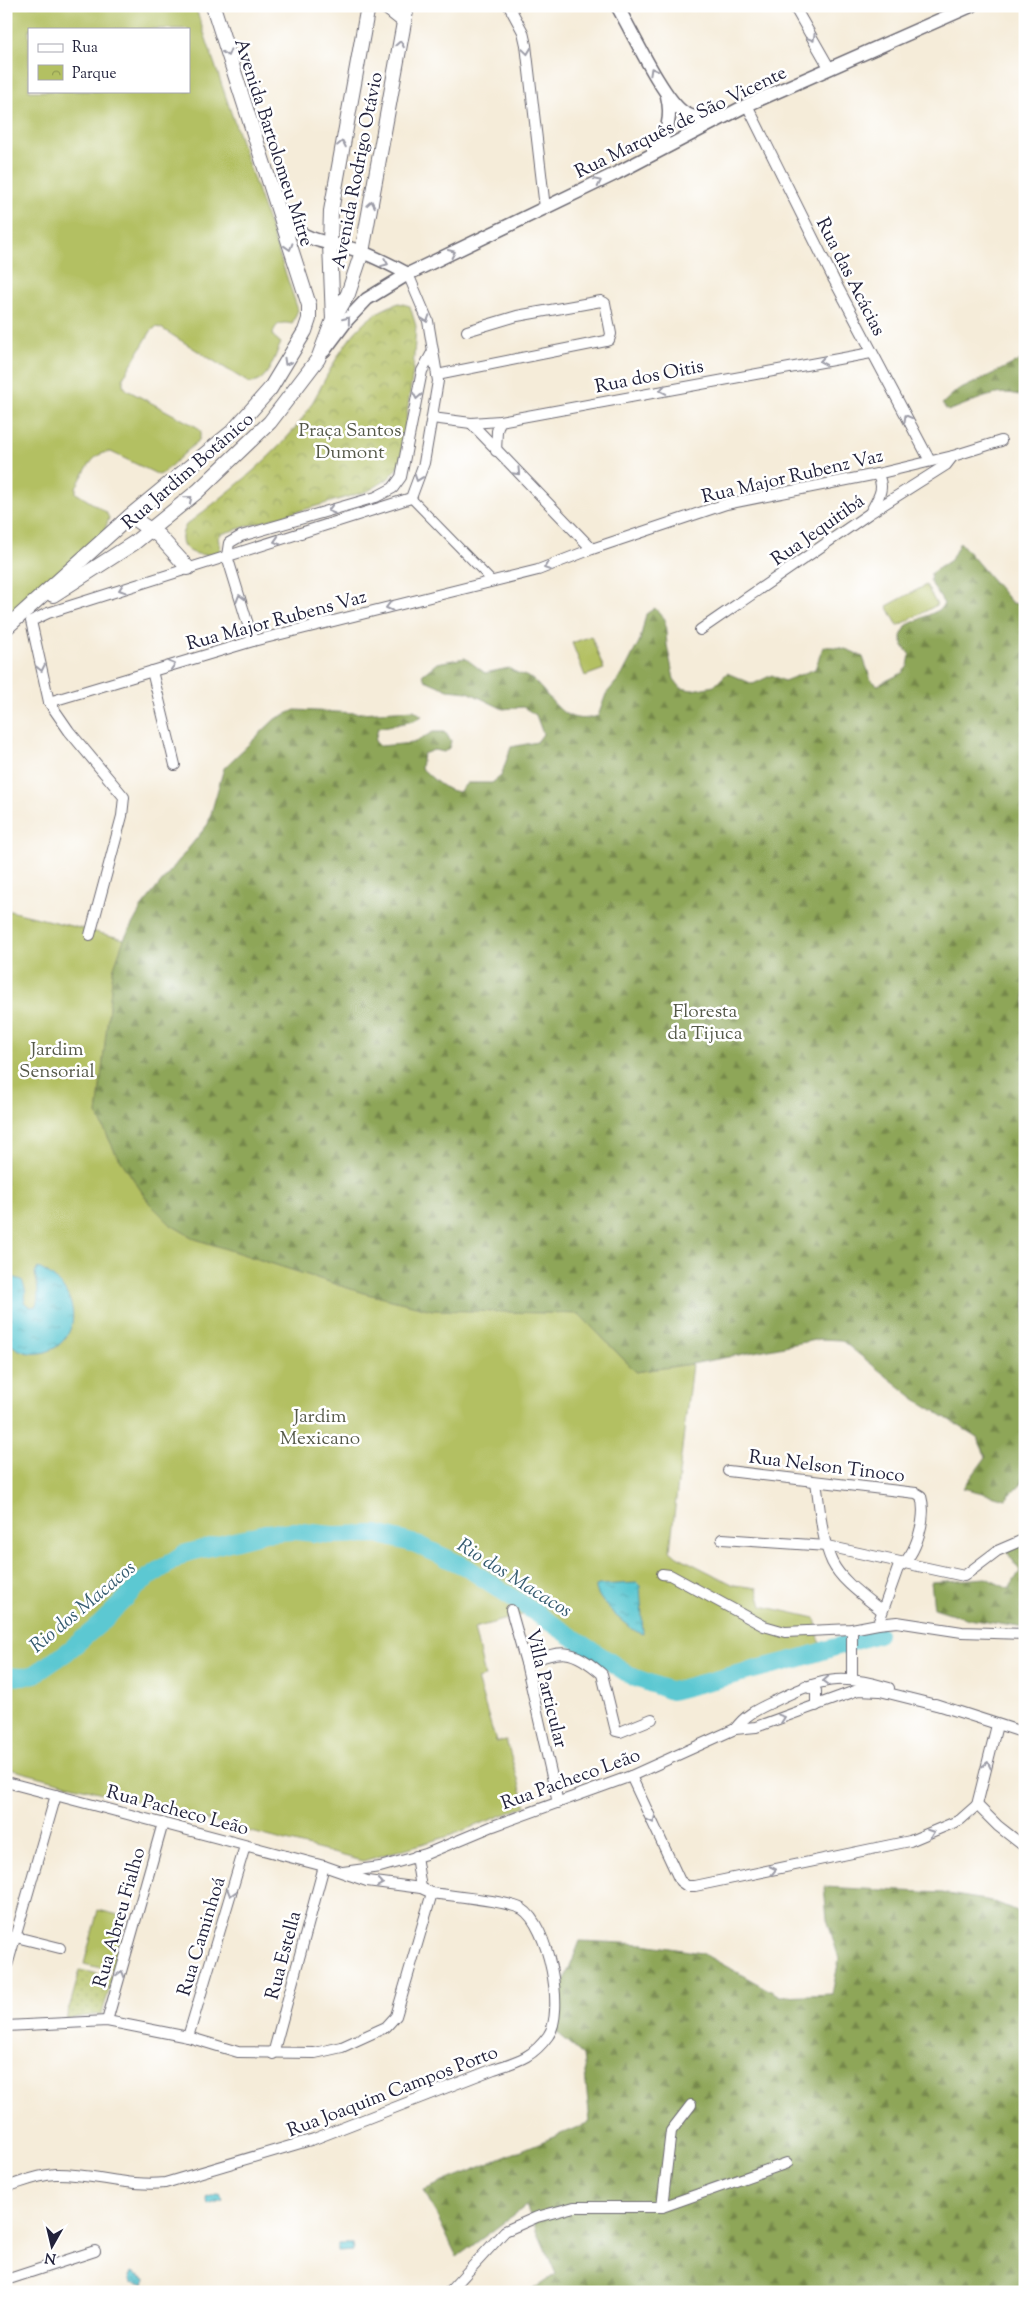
<svg xmlns="http://www.w3.org/2000/svg" width="1031" height="2298" font-family="'Sorts Mill Goudy',serif">
	<style>
		.grass { fill: url(#grass-dots); stroke: #6a714e }
		.forest { fill: url(#forest-firs); stroke: #58644a }
		.park { fill: url(#park-crowns); stroke: #6a714e }
		.garden { fill: #b3c062; stroke: #6a714e; fill-rule: evenodd }
		.water { fill: url(#water-ripples); stroke: #3e7586 }
		.lines { fill: none; stroke-linecap: round; stroke-linejoin: round }
		.river { stroke: #5bc8d2; stroke-width: 18 }
		.pedestrian-casing { stroke: #6c6972; stroke-width: 10 }
		.minor-casing { stroke: #6c6972; stroke-width: 12 }
		.tertiary-casing { stroke: #6c6972; stroke-width: 15 }
		.secondary-casing { stroke: #6c6972; stroke-width: 16 }
		.pedestrian { stroke: #fff; stroke-width: 8 }
		.minor { stroke: #fff; stroke-width: 10 }
		.tertiary { stroke: #fff; stroke-width: 12 }
		.secondary { stroke: #fff; stroke-width: 14 }
		.oneway { stroke: #9c9ca7 }
		.labels { text-anchor: middle; stroke-width: 5; stroke-linejoin: round; paint-order: stroke }
		.street-label { font-size: 19px; fill: #22223b; stroke: #fff }
		.park-label { font-size: 19px; fill: #555949; stroke: #fff }
		.water-label { font-size: 20px; font-style: italic; fill: #365c70; stroke: #fff }
	</style>
	<defs>
		<pattern id="grass-dots" width="8" height="8" patternUnits="userSpaceOnUse" patternTransform="scale(1.25)"><rect width="8" height="8" fill="#b3c062"/><path d="M2 2h.1M6 6h.1" fill="none" stroke="#919c52" stroke-width="1.8" stroke-linecap="round"/></pattern>
		<pattern id="forest-firs" width="22" height="20" patternUnits="userSpaceOnUse" patternTransform="scale(1.25)"><rect width="22" height="20" fill="#8ea658"/><path d="M5 1l3.5 6h-7zM16 11l3.5 6h-7z" fill="#74874a"/></pattern>
		<pattern id="park-crowns" width="20" height="18" patternUnits="userSpaceOnUse" patternTransform="scale(1.25)"><rect width="20" height="18" fill="#b3c062"/><path d="M2 6a3 3 0 1 1 6 0M12 15a3 3 0 1 1 6 0" fill="none" stroke="#919c52"/></pattern>
		<pattern id="water-ripples" width="26" height="14" patternUnits="userSpaceOnUse" patternTransform="scale(1.25)"><rect width="26" height="14" fill="#5bc8d2"/><path d="M2 4q2-2 4 0t4 0M15 11q2-2 4 0t4 0" fill="none" stroke="#4ba2ac"/></pattern>
	</defs>
	<rect width="100%" height="100%" fill="#fff"/>
	<filter id="ink" filterUnits="userSpaceOnUse"><feTurbulence type="fractalNoise" baseFrequency=".02" numOctaves="2"/><feDisplacementMap in="SourceGraphic" scale="10" xChannelSelector="R" yChannelSelector="G"/><feConvolveMatrix kernelMatrix="1 2 1 2 8 2 1 2 1" color-interpolation-filters="sRGB"/></filter>
	<filter id="wash" filterUnits="userSpaceOnUse"><feTurbulence type="fractalNoise" baseFrequency=".0096" numOctaves="4" result="noise"/><feDisplacementMap in="SourceGraphic" scale="20" xChannelSelector="R" yChannelSelector="G"/><feGaussianBlur stdDeviation="1.12" result="paint"/><feColorMatrix in="noise" values="0 0 0 0 0 0 0 0 0 0 0 0 0 0 0 0 0 1.4 0 .05"/><feComposite in="paint" operator="in"/></filter>
	<g filter="url(#wash)">
		<rect width="100%" height="100%" fill="#f5ecd9"/>
		<!-- grass -->
		<path class="grass" d="M80,1970L113,1977L102,2014L66,2019Z"/>
		<!-- forest -->
		<g class="forest">
			<path d="M1025,358V399C1005,383 969,404 948,411L942,404L955,392Z"/>
			<path d="M960,542L1012,603L1025,605V1480L1006,1499L963,1488L986,1457L977,1437L915,1399L841,1340L820,1339L692,1364L636,1372L579,1314L432,1310L363,1293L195,1239L171,1225L150,1204L115,1152L97,1114L113,970L124,939L143,905L208,824L224,768L275,719L295,710L358,713L414,710L422,716L414,721L378,728L375,741L380,746L413,743L433,732H445L451,741L449,748L444,752L434,750L423,754L421,768C433,778 442,790 459,792L467,783H492L501,776L511,747L537,742L543,734L536,715L523,707L503,709L468,692L448,690L425,680L422,675L437,663L465,658L485,673L509,668C516,674 527,675 533,680C555,700 562,727 598,716L606,694L622,675L640,640L646,614L655,608L665,619L667,645L674,679L681,688L692,690L714,686L727,673L753,684L772,675L784,681L815,669L823,647C839,646 849,649 863,657L871,680L878,685L902,673L908,666L910,655L903,646L901,636L907,625L939,610L944,604L930,581L931,573L951,560Z"/>
			<path d="M1025,1537V1628L969,1619L934,1608L931,1582L986,1578L1009,1589L1020,1571L1005,1549Z"/>
			<path d="M824,1887L942,1893L992,1901L1025,1914V2292H529L556,2274L526,2206L457,2257L424,2190L590,2122L583,2055L553,2030L555,2003L580,1941L644,1944L702,1953L780,1996L832,1994L839,1959L827,1919Z"/>
		</g>
		<!-- park -->
		<path class="park" d="M399,303L410,306L416,326L413,371L400,464L388,479L368,491L221,534L218,538L221,552C200,560 171,551 186,525C225,495 266,464 297,426C329,384 342,320 399,303Z"/>
		<!-- garden -->
		<g class="garden">
			<path d="M6,6H195L298,310L292,324C281,321 274,324 273,336L281,343C274,357 268,384 249,383L161,328L156,327L151,331L123,378V385L127,390L197,427L201,432L199,440L163,473L159,475L111,452C92,451 85,473 76,487V493L106,512L109,518L103,535L6,619ZM29,29H189V91H29Z"/>
			<path d="M926,585L937,605L898,626L887,606Z"/>
			<path d="M591,636L604,669L585,676L572,643Z"/>
			<path d="M6,910L124,939L113,970L97,1114L115,1152L150,1204L171,1225L195,1239L363,1293L432,1310L579,1314L636,1372L692,1364L670,1550L677,1556L734,1585L757,1588L762,1606L815,1618L821,1648L669,1689L541,1610L474,1628L485,1677L477,1679L496,1742L506,1740L526,1806L449,1836L363,1861L6,1768Z"/>
			<path d="M98,1910L127,1917L113,1971L84,1964Z"/>
		</g>
		<!-- water -->
		<g class="water">
			<path d="M38,1268C63,1278 84,1311 66,1337C52,1358 21,1359 6,1339V1275L22,1280L26,1292L24,1302L30,1307L36,1306C40,1294 37,1285 35,1273Z"/>
			<path d="M637,1583L640,1586L643,1634C631,1632 594,1599 596,1586L599,1585Z"/>
			<path d="M220,2193L223,2200L208,2205L206,2198Z"/>
			<path d="M338,2244H352L353,2251L338,2252Z"/>
			<path d="M131,2272L146,2279L144,2284L131,2282L129,2277Z"/>
		</g>
		<g class="lines">
			<!-- river -->
			<path class="river" d="M6,1676L23,1677L35,1674L67,1652L100,1624L143,1581L183,1554L265,1533L294,1531L333,1535L377,1534L416,1544L466,1567L633,1677L671,1691L800,1658L878,1634"/>
		</g>
	</g>
	<g filter="url(#ink)">
		<g class="lines">
			<!-- pedestrian casing -->
			<g class="pedestrian-casing">
				<path id="pedestrian" d="M411,498L493,582"/>
			</g>
			<!-- minor casing -->
			<g class="minor-casing">
				<g id="minor">
					<path d="M509,6L523,32L526,45L545,208"/>
					<path d="M794,6L830,69"/>
					<path d="M747,105L834,280L930,461"/>
					<path d="M408,274L428,321L438,381L424,463L411,498L48,613L31,621L49,702L253,641L538,570L592,549L726,504L877,474L953,456L1001,441"/>
					<path d="M437,375L606,341L609,340L611,334L605,303L601,301L517,316L467,331"/>
					<path d="M432,418L471,423L500,421L871,353"/>
					<path d="M471,423L592,549"/>
					<path d="M496,451L497,431L500,421"/>
					<path d="M871,511C878,498 886,488 877,474"/>
					<path d="M700,630L870,513L946,465L953,456"/>
					<path d="M253,641L227,556L229,543L241,536L376,497L393,488L401,477L422,371L433,351"/>
					<path d="M152,671L175,765"/>
					<path d="M49,702L69,731L124,797L122,816L90,935"/>
					<path d="M816,1482C820,1507 821,1538 832,1562C842,1582 865,1597 882,1611"/>
					<path d="M722,1539L827,1546L964,1576L997,1551L1025,1539"/>
					<path d="M662,1574L670,1575L764,1626L785,1632L852,1629L878,1624L898,1568C917,1555 927,1517 921,1496L916,1493L728,1471"/>
					<path d="M511,1610L526,1663L558,1803"/>
					<path d="M878,1624L897,1622L962,1632L1025,1634"/>
					<path d="M852,1629V1680"/>
					<path d="M526,1663C562,1650 571,1647 602,1674L616,1731L620,1732L652,1719"/>
					<path d="M805,1686L816,1691V1706"/>
					<path d="M935,1704L1025,1733"/>
					<path d="M735,1729C746,1714 758,1709 775,1701C819,1679 840,1673 889,1688"/>
					<path d="M631,1776L680,1881L687,1886H695L910,1841L960,1820L977,1805"/>
					<path d="M6,1782L324,1866L367,1881L421,1888L432,1893C452,1896 508,1901 522,1909C548,1925 566,2012 548,2036C532,2058 518,2061 494,2069L314,2139L165,2183C128,2187 92,2173 55,2174C38,2175 22,2182 6,2187"/>
					<path d="M977,1805L997,1725"/>
					<path d="M977,1805L998,1826L1025,1847"/>
					<path d="M416,1856L421,1888"/>
					<path d="M343,1872L380,1867L426,1854L493,1826L631,1776L735,1729L756,1727L858,1690L880,1691L940,1706"/>
					<path d="M16,1937L60,1948"/>
					<path d="M6,1969L56,1795"/>
					<path d="M107,2021L163,1823"/>
					<path d="M6,2026L107,2021L188,2037L238,2052L315,2053L342,2047L386,2027L396,2016L432,1893"/>
					<path d="M188,2037L245,1846"/>
					<path d="M273,2054L324,1866"/>
					<path d="M662,2207L671,2131L691,2105"/>
					<path d="M6,2280L95,2251"/>
					<path d="M449,2292L505,2231L537,2217L574,2207H662L787,2163"/>
				</g>
			</g>
			<!-- tertiary casing -->
			<g class="tertiary-casing">
				<g id="tertiary">
					<path d="M617,6C632,31 662,97 683,112C692,118 705,120 716,118"/>
					<path d="M655,150C668,134 672,116 667,96"/>
					<path d="M281,211C302,247 328,239 362,252C377,258 393,266 408,274"/>
					<path d="M324,351L348,319L367,299L408,274L617,173L747,105L971,6"/>
				</g>
			</g>
			<!-- secondary casing -->
			<g class="secondary-casing">
				<g id="secondary">
					<path d="M385,6L404,21"/>
					<path d="M333,320L330,244L331,211L368,6"/>
					<path d="M130,516L159,536L188,568"/>
					<path d="M53,595L134,543L198,491L270,422L318,359L333,320L348,294L362,252L407,6"/>
					<path d="M6,628L130,516L232,432L270,389L305,331L309,319V305L213,6"/>
				</g>
			</g>
			<!-- pedestrian -->
			<use href="#pedestrian" class="pedestrian"/>
			<!-- minor -->
			<use href="#minor" class="minor"/>
			<!-- tertiary -->
			<use href="#tertiary" class="tertiary"/>
			<!-- secondary -->
			<use href="#secondary" class="secondary"/>
		</g>
		<!-- one-way arrows -->
		<defs><path id="oneway-chevron" d="M-2-3.5L2.5 0L-2 3.5" fill="none" stroke-width="1.6" stroke-linecap="round" stroke-linejoin="round" transform="scale(1.25)"/></defs>
		<g class="oneway">
			<use href="#oneway-chevron" transform="translate(812 38) rotate(61)"/>
			<use href="#oneway-chevron" transform="translate(400 44) rotate(-80)"/>
			<use href="#oneway-chevron" transform="translate(527 51) rotate(82)"/>
			<use href="#oneway-chevron" transform="translate(227 53) rotate(73)"/>
			<use href="#oneway-chevron" transform="translate(653 71) rotate(-119)"/>
			<use href="#oneway-chevron" transform="translate(342 144) rotate(-79)"/>
			<use href="#oneway-chevron" transform="translate(598 182) rotate(-26)"/>
			<use href="#oneway-chevron" transform="translate(371 204) rotate(-80)"/>
			<use href="#oneway-chevron" transform="translate(289 247) rotate(73)"/>
			<use href="#oneway-chevron" transform="translate(452 253) rotate(-25)"/>
			<use href="#oneway-chevron" transform="translate(385 263) rotate(22)"/>
			<use href="#oneway-chevron" transform="translate(426 319) rotate(71)"/>
			<use href="#oneway-chevron" transform="translate(347 320) rotate(-51)"/>
			<use href="#oneway-chevron" transform="translate(823 361) rotate(170)"/>
			<use href="#oneway-chevron" transform="translate(287 362) rotate(120)"/>
			<use href="#oneway-chevron" transform="translate(663 390) rotate(169)"/>
			<use href="#oneway-chevron" transform="translate(417 396) rotate(100)"/>
			<use href="#oneway-chevron" transform="translate(907 418) rotate(-119)"/>
			<use href="#oneway-chevron" transform="translate(517 472) rotate(46)"/>
			<use href="#oneway-chevron" transform="translate(418 478) rotate(109)"/>
			<use href="#oneway-chevron" transform="translate(189 499) rotate(-40)"/>
			<use href="#oneway-chevron" transform="translate(331 510) rotate(164)"/>
			<use href="#oneway-chevron" transform="translate(277 541) rotate(163)"/>
			<use href="#oneway-chevron" transform="translate(547 567) rotate(159)"/>
			<use href="#oneway-chevron" transform="translate(122 589) rotate(162)"/>
			<use href="#oneway-chevron" transform="translate(240 598) rotate(-107)"/>
			<use href="#oneway-chevron" transform="translate(389 607) rotate(166)"/>
			<use href="#oneway-chevron" transform="translate(172 665) rotate(-17)"/>
			<use href="#oneway-chevron" transform="translate(41 668) rotate(78)"/>
			<use href="#oneway-chevron" transform="translate(826 1681) rotate(177)"/>
			<use href="#oneway-chevron" transform="translate(782 1718) rotate(-19)"/>
			<use href="#oneway-chevron" transform="translate(987 1765) rotate(-77)"/>
			<use href="#oneway-chevron" transform="translate(652 1820) rotate(65)"/>
			<use href="#oneway-chevron" transform="translate(931 1833) rotate(-20)"/>
			<use href="#oneway-chevron" transform="translate(773 1870) rotate(-12)"/>
			<use href="#oneway-chevron" transform="translate(380 1883) rotate(8)"/>
			<use href="#oneway-chevron" transform="translate(231 1893) rotate(107)"/>
			<use href="#oneway-chevron" transform="translate(121 1974) rotate(-74)"/>
		</g>
	</g>
	<g class="labels">
		<!-- street labels -->
		<g class="street-label">
			<text transform="translate(680 121) rotate(-26)" y="7">Rua Marquês de São Vicente</text>
			<text transform="translate(275 142) rotate(72)" y="7">Avenida Bartolomeu Mitre</text>
			<text transform="translate(356 170) rotate(-79)" y="7">Avenida Rodrigo Otávio</text>
			<text transform="translate(852 276) rotate(63)" y="7">Rua das Acácias</text>
			<text transform="translate(649 375) rotate(-11)" y="7">Rua dos Oitis</text>
			<text transform="translate(187 470) rotate(-41)" y="7">Rua Jardim Botânico</text>
			<text transform="translate(792 475) rotate(-13)" y="7">Rua Major Rubenz Vaz</text>
			<text transform="translate(817 529) rotate(-35)" y="7">Rua Jequitibá</text>
			<text transform="translate(276 619) rotate(-15)" y="7">Rua Major Rubens Vaz</text>
			<text transform="translate(827 1465) rotate(7)" y="7">Rua Nelson Tinoco</text>
			<text transform="translate(548 1688) rotate(76)" y="7">Villa Particular</text>
			<text transform="translate(570 1778) rotate(-20)" y="7">Rua Pacheco Leão</text>
			<text transform="translate(178 1809) rotate(15)" y="7">Rua Pacheco Leão</text>
			<text transform="translate(118 1917) rotate(-74)" y="7">Rua Abreu Fialho</text>
			<text transform="translate(200 1936) rotate(-73)" y="7">Rua Caminhoá</text>
			<text transform="translate(282 1955) rotate(-75)" y="7">Rua Estella</text>
			<text transform="translate(392 2090) rotate(-21)" y="7">Rua Joaquim Campos Porto</text>
		</g>
		<!-- park labels -->
		<g class="park-label">
			<text x="350" y="436">Praça Santos<tspan x="350" dy="22">Dumont</tspan></text>
			<text x="705" y="1017">Floresta<tspan x="705" dy="22">da Tijuca</tspan></text>
			<text x="57" y="1055">Jardim<tspan x="57" dy="22">Sensorial</tspan></text>
			<text x="320" y="1422">Jardim<tspan x="320" dy="22">Mexicano</tspan></text>
		</g>
		<!-- water labels -->
		<g class="water-label">
			<text transform="translate(515 1577) rotate(32)" y="7">Rio dos Macacos</text>
			<text transform="translate(82 1606) rotate(-40)" y="7">Rio dos Macacos</text>
		</g>
	</g>
	<!-- margin -->
	<rect width="1031" height="2298" fill="none" stroke="#fff" stroke-width="25"/>
	<!-- legend -->
	<rect x="28" y="28" width="162" height="65" fill="#ffffff" stroke="#a7a7b1"/>
	<rect x="38" y="44" width="25" height="8" fill="#ffffff" stroke="#a7a7b1"/>
	<text x="72" y="52" font-size="15" fill="#22223b">Rua</text>
	<rect x="38" y="65" width="25" height="15" fill="url(#park-crowns)" stroke="#a7a7b1"/>
	<text x="72" y="78" font-size="15" fill="#22223b">Parque</text>
	<!-- north arrow -->
	<g transform="translate(52 2246) rotate(188)" stroke="#ffffff" stroke-width="4" paint-order="stroke">
	<path d="M0-4L9 19L0 12L-9 19Z" fill="#22223b"/>
	<text y="-8" font-size="14" font-weight="bold" text-anchor="middle" fill="#22223b">N</text>
	</g>
</svg>
